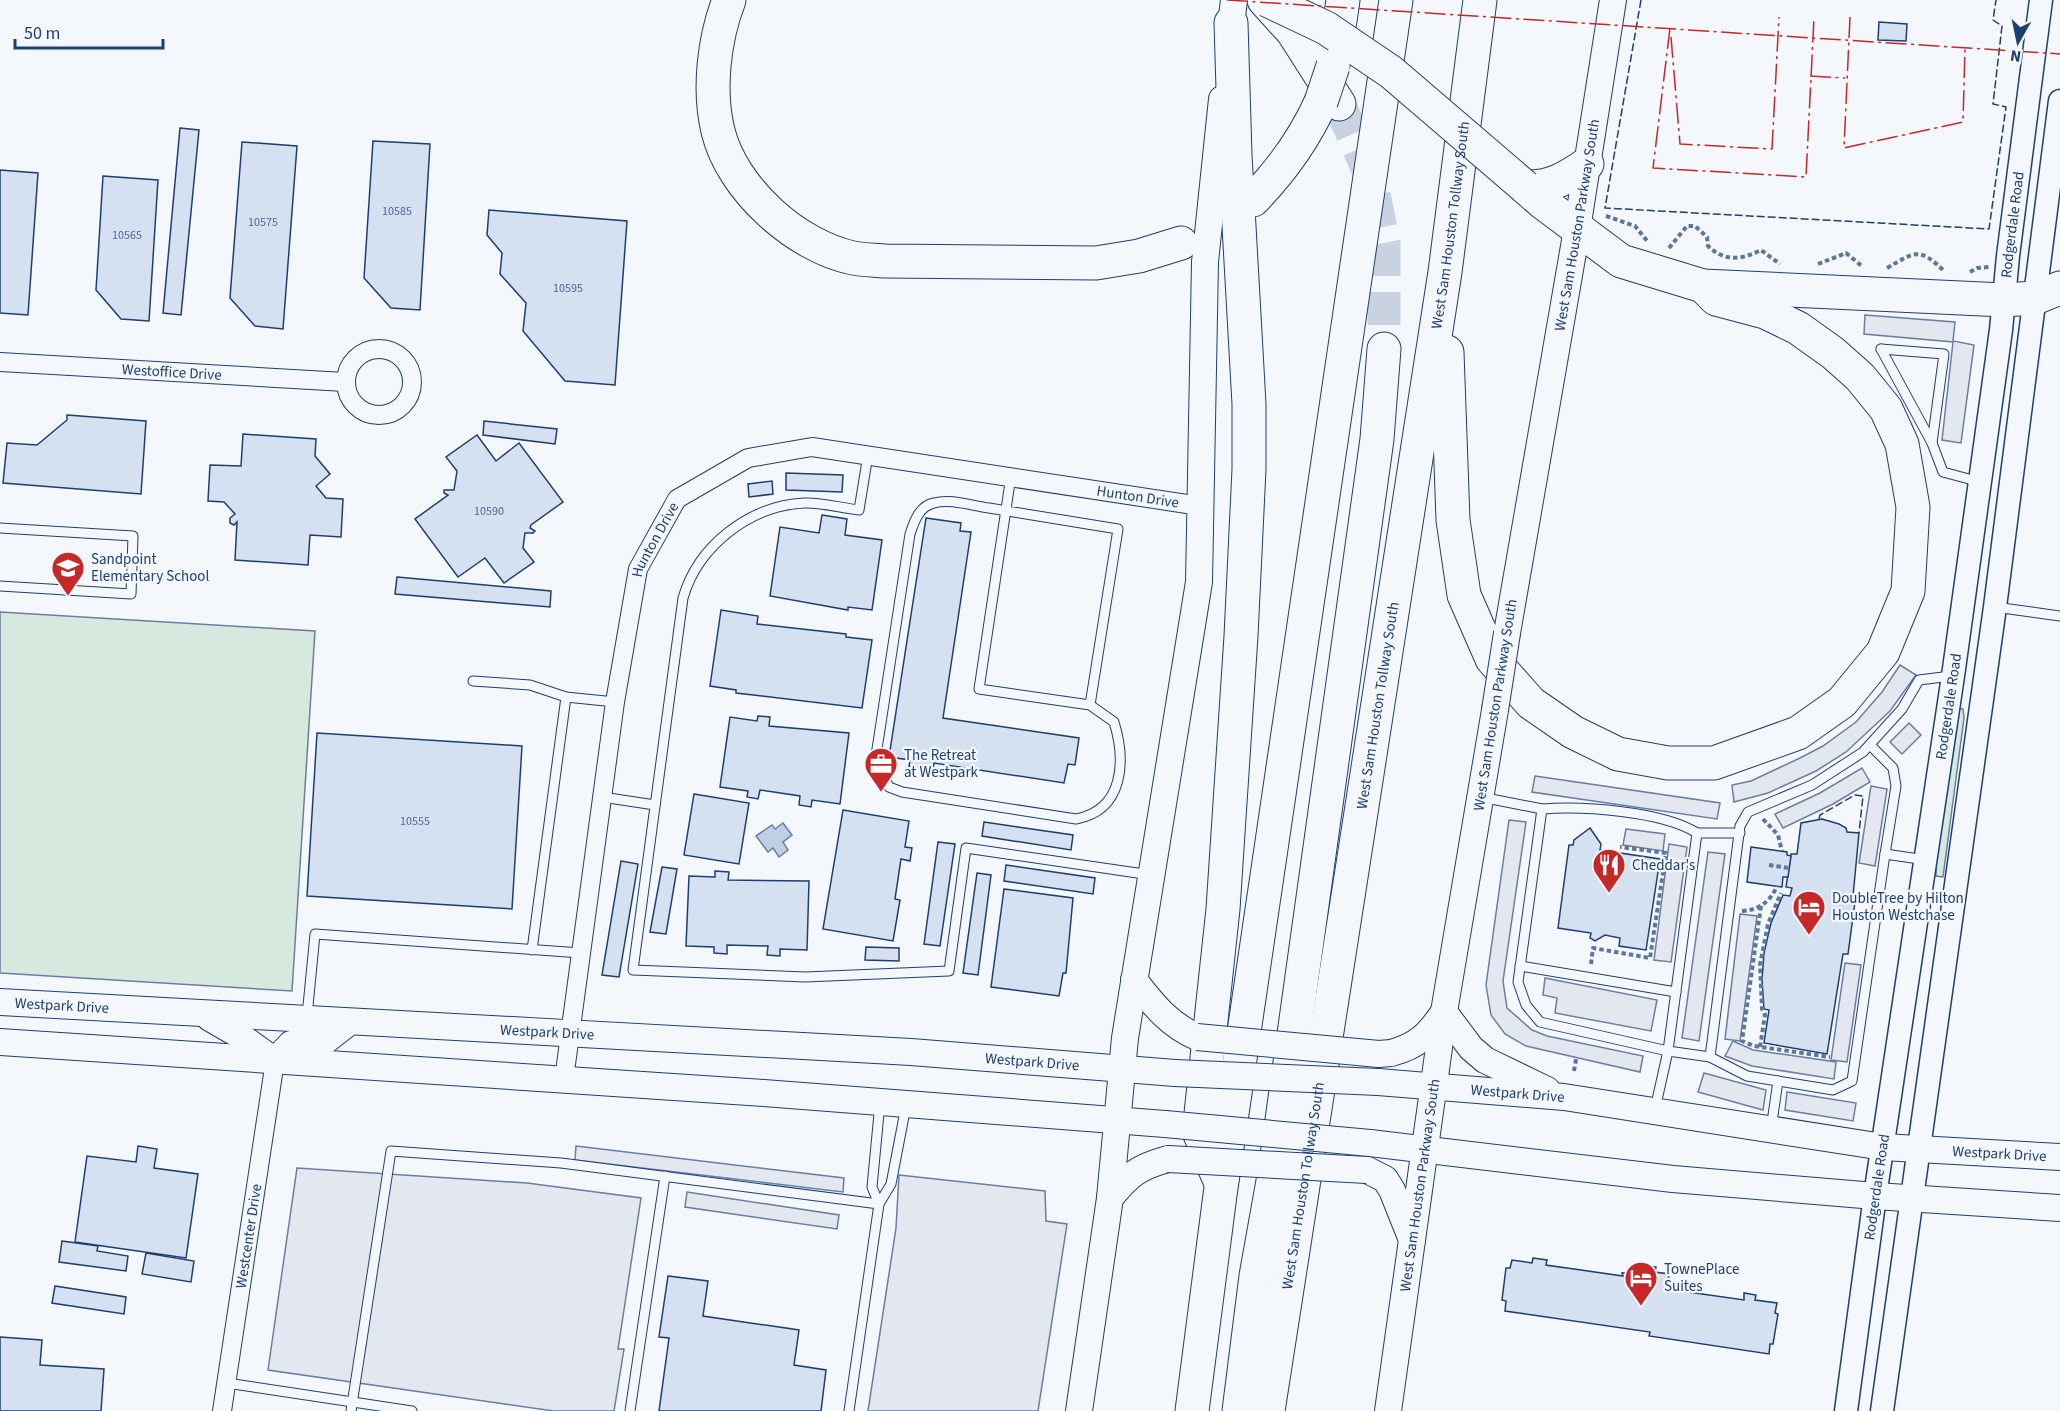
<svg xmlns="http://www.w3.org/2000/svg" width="2060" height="1411" font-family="'Source Sans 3',sans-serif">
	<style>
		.green { fill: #d7e8df; stroke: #687fa3; stroke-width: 1.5 }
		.parking { fill: #e3e8f0; stroke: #687fa3; stroke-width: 1.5 }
		.water { fill: #bed0e5; stroke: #687fa3; stroke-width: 1.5 }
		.building { fill: #d5e0f0; stroke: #1d3f73; stroke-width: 1.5 }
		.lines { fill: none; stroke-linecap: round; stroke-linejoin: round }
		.motorway-tunnel { stroke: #c9d2e0; stroke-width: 33; stroke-dasharray: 33 16; stroke-linecap: butt }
		.service-casing { stroke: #1d3f73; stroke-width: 11 }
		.minor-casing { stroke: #1d3f73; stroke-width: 20 }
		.tertiary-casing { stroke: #1d3f73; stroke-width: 25 }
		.secondary-casing { stroke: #1d3f73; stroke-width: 28 }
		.motorway-casing { stroke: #1d3f73; stroke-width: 35 }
		.path { stroke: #5e769c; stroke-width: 4; stroke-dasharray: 4.5 3; stroke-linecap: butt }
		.service { stroke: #f4f7fb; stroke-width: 9 }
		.minor { stroke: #f4f7fb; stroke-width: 18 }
		.tertiary { stroke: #f4f7fb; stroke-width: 22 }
		.secondary { stroke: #f4f7fb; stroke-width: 26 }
		.motorway { stroke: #f4f7fb; stroke-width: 33 }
		.secondary-bridge-casing { stroke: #1d3f73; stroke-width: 28; stroke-linecap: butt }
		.motorway-bridge-casing { stroke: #1d3f73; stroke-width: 35; stroke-linecap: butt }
		.secondary-bridge { stroke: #f4f7fb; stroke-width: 26 }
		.motorway-bridge { stroke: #f4f7fb; stroke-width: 33 }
		.fence { stroke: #1d3f73; stroke-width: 1.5; stroke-dasharray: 8 3; stroke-linecap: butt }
		.power { stroke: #c62828; stroke-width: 1.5; stroke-dasharray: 21 4.5 3 4.5; stroke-linecap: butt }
		.labels { text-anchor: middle; stroke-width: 4.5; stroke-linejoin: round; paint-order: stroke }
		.number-label { font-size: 12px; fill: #4b6792 }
		.street-label { font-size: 15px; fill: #1d3f73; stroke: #f4f7fb }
		.poi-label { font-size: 15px; fill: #1d3f73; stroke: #f4f7fb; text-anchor: start }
	</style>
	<rect width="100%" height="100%" fill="#f4f7fb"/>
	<!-- green -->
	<g class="green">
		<path d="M0,612L315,631L292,991L0,973Z"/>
		<path d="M1957,708L1963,709L1964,718L1943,877L1936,876L1937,834Z"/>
	</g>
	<!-- parking -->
	<g class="parking">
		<path d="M1865,315L1955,322L1953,341L1974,345L1961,443L1942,440L1953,342L1864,334Z"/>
		<path d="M1900,665L1916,675L1890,711L1846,752L1816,771L1768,793L1734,802L1732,785L1751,781L1800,758L1823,746L1856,722L1882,692Z"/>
		<path d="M1909,723L1921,735L1902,754L1890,742Z"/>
		<path d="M1862,768L1870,782L1833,804L1783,828L1775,814L1820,793Z"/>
		<path d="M1535,776L1720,803L1717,819L1532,792Z"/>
		<path d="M1871,786L1887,789L1875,866L1859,863Z"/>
		<path d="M1509,820L1526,822L1503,981L1507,1008L1532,1030L1547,1036L1643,1056L1640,1072L1526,1046L1505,1034L1491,1015L1486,985Z"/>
		<path d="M1626,829L1665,834L1663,851L1623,845Z"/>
		<path d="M1669,844L1687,847L1671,962L1654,960Z"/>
		<path d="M1708,852L1725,854L1699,1041L1682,1038Z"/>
		<path d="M1740,914L1757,916L1740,1041L1725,1039Z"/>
		<path d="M1845,963L1861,965L1847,1062L1831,1060Z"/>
		<path d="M1545,978L1657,1000L1651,1031L1555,1013L1557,998L1543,995Z"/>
		<path d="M1733,1041L1753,1050L1836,1062L1834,1079L1752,1066L1725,1056Z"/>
		<path d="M1704,1073L1766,1090L1763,1110L1698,1092Z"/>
		<path d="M1787,1092L1856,1103L1853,1121L1785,1110Z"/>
		<path d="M576,1146L844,1178L843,1192L575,1160Z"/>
		<path d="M297,1168L527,1183L641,1198L618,1349H624L614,1411H554L268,1370Z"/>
		<path d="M899,1175L1045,1191L1046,1221L1067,1224L1038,1411H868L896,1228Z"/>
		<path d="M687,1192L839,1215L837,1229L685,1207Z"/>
	</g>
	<!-- water -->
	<path class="water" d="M783,823L792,835L783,842L788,850L779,857L773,848L768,852L756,836L772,825L775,829Z"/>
	<!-- building -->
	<g class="building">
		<path d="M1879,22L1907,24L1906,41L1878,40Z"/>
		<path d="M180,128L199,130L181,315L163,313Z"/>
		<path d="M373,141L430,144L420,310L391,308L364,278Z"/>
		<path d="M242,142L297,146L283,329L255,326L230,298Z"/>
		<path d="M0,170L38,173L28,315L0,313Z"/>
		<path d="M103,176L158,180L149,321L121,319L96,290Z"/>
		<path d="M489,210L627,221L615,385L565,381L523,331L526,303L500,274L502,253L487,235Z"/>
		<path d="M67,415L146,421L141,494L3,483L7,443L37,445L67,420Z"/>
		<path d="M484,421L557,429L555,444L483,435Z"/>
		<path d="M243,434L316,439L315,456L330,474L316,486L326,498L343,499L341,537L310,535L308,565L235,560L237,522L234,525L230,523V518L235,514L224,502L208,501L210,465L241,466Z"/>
		<path d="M477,435L496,461L519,443L563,502L531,525L530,528L535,531L533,533H525L523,548L534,562L504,583L485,558L458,577L415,519L448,495L444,493V490H454L457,471L446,457Z"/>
		<path d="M786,473L843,475L842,492L786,490Z"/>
		<path d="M772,481L773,494L749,497L748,484Z"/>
		<path d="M822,515L847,519L845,535L882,540L872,610L848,607V610L770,596L780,527L819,533Z"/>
		<path d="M926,518L961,523L960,531L971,532L943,718L1079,738L1075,765L1068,764L1064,783L934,763L933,771L909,767L910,760L889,757Z"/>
		<path d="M397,577L551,591L550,607L395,594Z"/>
		<path d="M721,610L758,616L757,624L846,634V637L872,640L862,708L736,693V690L710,686Z"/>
		<path d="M758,716L770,717L769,726L849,733L840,804L812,800L811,807L799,805L800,796L760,790L758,799L747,797L748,791L720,787L730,717L757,721Z"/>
		<path d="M317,733L522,746L512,909L307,896Z"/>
		<path d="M694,794L749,803L739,864L684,855Z"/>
		<path d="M843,810L909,821L905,847L912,848L910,861L901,859L895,899L900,900L893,941L823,929Z"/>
		<path d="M1822,819L1839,824L1846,828L1847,832L1859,833L1853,896L1842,894V900L1855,902L1848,954H1843L1827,1054L1764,1043L1769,1010L1764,1009L1762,980L1764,953L1771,923L1783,895L1790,896L1792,888L1786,887L1789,868L1791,854H1797L1801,823Z"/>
		<path d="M984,822L1073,835L1071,850L982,836Z"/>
		<path d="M1590,828L1601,844L1600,850L1660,859L1646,950L1619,946L1620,938L1605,935L1595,941L1590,938L1591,933L1558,928L1569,845H1573L1574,840Z"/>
		<path d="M938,842L955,844L940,946L924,944Z"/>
		<path d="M1751,847L1787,852V855L1791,856L1788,877H1783L1782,887L1747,882Z"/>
		<path d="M621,861L638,864L619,977L602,975Z"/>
		<path d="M1006,865L1095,878L1093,894L1004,881Z"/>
		<path d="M662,867L677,869L666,934L650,932Z"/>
		<path d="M715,871L729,872L728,880L809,881L807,950L780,949V956L767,955L768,946L727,945V954L714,953V947L686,946L689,876L715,877Z"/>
		<path d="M977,873L991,875L978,975L963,973Z"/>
		<path d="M1004,889L1073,898L1066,973H1063L1059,996L991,987Z"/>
		<path d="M866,947L899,948V961L865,960Z"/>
		<path d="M138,1146L157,1149L154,1168L198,1174L186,1258L75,1242L87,1156L136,1162Z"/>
		<path d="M62,1241L98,1246L97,1251L128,1256L126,1271L59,1262Z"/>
		<path d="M146,1253L194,1261L191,1282L142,1274Z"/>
		<path d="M1533,1258L1547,1260L1546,1265L1623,1276L1622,1273L1642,1272L1643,1265L1656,1267L1655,1272L1669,1274L1667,1289L1744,1300V1293L1756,1295L1755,1300L1777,1303L1775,1313L1778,1314L1773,1344H1770L1769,1354L1649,1336L1650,1332L1505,1311L1506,1301L1502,1300L1506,1268H1510L1512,1260L1532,1263Z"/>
		<path d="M668,1276L708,1281L703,1316L799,1330L794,1365L826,1370L821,1411H659L669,1338L659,1337Z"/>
		<path d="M55,1286L126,1297L124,1314L52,1303Z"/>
		<path d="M0,1337L42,1340L40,1365L104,1369L101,1411H0Z"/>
	</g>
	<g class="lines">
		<!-- motorway-tunnel -->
		<path class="motorway-tunnel" d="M1339,104L1370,174L1384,244V349"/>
		<!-- service casing -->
		<g class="service-casing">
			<g id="service">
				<path d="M1881,349L1932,443L1943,472L1980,482"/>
				<path d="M1881,349L1944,354L1932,443"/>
				<path d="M868,455L859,510C841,508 821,502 804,503C749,506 698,546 683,598L633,970L805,977L949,971L966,848L1151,875"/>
				<path d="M1011,476L979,689L1090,705L1118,529C1075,522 1032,515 989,508C972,506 951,498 934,503C919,506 914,522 910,534L875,762L889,787L902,792L1076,819C1124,810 1126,761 1114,722L1090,705"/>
				<path d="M0,528L133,536L131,594L0,586"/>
				<path d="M1995,607L2060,616"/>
				<path d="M473,681L530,685L566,697L615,702"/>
				<path d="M1870,745L1893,768L1896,786L1885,854"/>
				<path d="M602,797L655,805"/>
				<path d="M1481,797L1542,809L1518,982L1526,1005L1540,1022L1668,1051L1710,1057"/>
				<path d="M1542,809C1583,806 1662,811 1697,833L1668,1051L1655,1109"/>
				<path d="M1697,833H1740"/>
				<path d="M1926,860L1885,854L1852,1081L1833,1090L1747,1076L1710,1057L1740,826L1748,812L1812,785L1863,752L1902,709L1919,680L1951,676"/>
				<path d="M532,950L566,697"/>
				<path d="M1520,966L1676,992"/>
				<path d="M307,1016L315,934L581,953"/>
				<path d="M1771,1129L1778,1081"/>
				<path d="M879,1204L872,1187L880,1103"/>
				<path d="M227,1383L412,1411"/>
				<path d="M351,1411L391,1151L561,1163L879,1204"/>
				<path d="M630,1411L665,1176"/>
				<path d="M849,1411L879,1204L891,1184L906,1106"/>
			</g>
		</g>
		<!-- minor casing -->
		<g class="minor-casing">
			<g id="minor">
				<circle cx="379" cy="382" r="33"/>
				<path id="s1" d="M0,362L345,382"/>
				<path id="s2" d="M564,1079L615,702L638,569L677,499L748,458L812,447L1200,506"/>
				<path id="s3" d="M222,1411L275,1061"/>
			</g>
		</g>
		<!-- tertiary casing -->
		<g class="tertiary-casing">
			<g id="tertiary">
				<path id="s4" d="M1846,1411L1875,1196L1953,676L2001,330L2008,256L2041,0"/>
				<path d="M1882,1411L1995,607L2060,101"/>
			</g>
		</g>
		<!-- secondary casing -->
		<g class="secondary-casing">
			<g id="secondary">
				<path d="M1229,41L1234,0"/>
				<path id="s5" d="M1507,633L1577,229L1613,0"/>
				<path d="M1134,980C1153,1004 1168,1024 1197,1037"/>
				<path id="s6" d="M0,1002L911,1052L1175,1073"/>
				<path d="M210,1018L236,1033L275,1061"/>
				<path d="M0,1042L764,1093L1165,1124"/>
				<path d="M1391,1053C1418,1046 1429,1034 1444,1012L1471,1048L1485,1060L1547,1090"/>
				<path d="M275,1061L291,1044L325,1041L348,1023"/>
				<path id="s7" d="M1378,1082L1564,1097L1883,1147L2060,1157"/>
				<path d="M1370,1143L1673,1179L1875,1196L2060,1208"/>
				<path d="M1367,1170L1385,1179L1392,1190L1412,1240"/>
				<path d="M1110,1198C1129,1175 1138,1167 1168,1159"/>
				<path d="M1079,1411L1110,1198L1125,1038L1199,582L1205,262L1222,99"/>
				<path id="s8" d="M1388,1411L1444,1012L1495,710"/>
			</g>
		</g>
		<!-- motorway casing -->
		<g class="motorway-casing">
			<g id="motorway">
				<path d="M729,0C714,39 708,90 718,131C732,189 796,246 853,258C863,260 874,260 885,261L1096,263L1139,256L1181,243"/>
				<path d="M1264,0L1293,32L1339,104"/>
				<path d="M1334,61L1343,0"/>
				<path d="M1525,187L1542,202L1621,261L1703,286L2004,300L2035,298L2060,288"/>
				<path d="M1525,187C1550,188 1567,178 1587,164"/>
				<path d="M1253,200C1282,170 1304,140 1321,102"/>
				<path d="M1447,352L1453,520L1464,595L1492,659L1531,703L1573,732L1618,754L1668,763H1714L1798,733L1842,702L1883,652L1908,591L1913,507L1902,444L1886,409L1860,377L1833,353L1798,328L1765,312L1716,299L1703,286"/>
				<path d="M1221,1183L1199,1132L1223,909L1241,636L1249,469V404L1235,155L1231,23"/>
				<path d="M1192,1411L1220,1195L1396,0"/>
				<path d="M1239,1411L1256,1276L1275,1170L1377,439L1384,349"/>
				<path id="s9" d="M1268,1411L1445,272L1480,0"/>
			</g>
		</g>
		<!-- path -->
		<g class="path">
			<path d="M1606,216L1635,226L1648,242"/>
			<path d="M1669,248L1687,226H1695L1707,237L1708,246C1725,262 1741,260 1761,250L1780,264"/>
			<path d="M1818,264L1846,253L1863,267"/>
			<path d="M1887,268C1915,252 1919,246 1945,272"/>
			<path d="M1970,272L1977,268L1989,267"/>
			<path d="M1763,819L1778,835L1782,851"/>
			<path d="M1769,865L1789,868"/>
			<path d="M1761,906L1742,1041L1754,1046L1830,1057"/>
			<path d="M1742,911C1759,910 1770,902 1777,886"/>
			<path d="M1591,964L1593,948L1650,958L1666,853L1620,847"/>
			<path d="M1760,1047L1765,1015L1762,1009L1760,965L1768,924L1781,893"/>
			<path d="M1574,1071L1576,1059"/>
		</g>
		<!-- service -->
		<use href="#service" class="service"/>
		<!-- minor -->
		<use href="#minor" class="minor"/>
		<!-- tertiary -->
		<use href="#tertiary" class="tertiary"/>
		<!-- secondary -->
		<use href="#secondary" class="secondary"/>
		<!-- motorway -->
		<use href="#motorway" class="motorway"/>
		<!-- secondary-bridge casing -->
		<g class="secondary-bridge-casing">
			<g id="secondary-bridge">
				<path d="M1495,710L1507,633"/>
				<path d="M1197,1037L1379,1054L1391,1053"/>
				<path d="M1175,1073L1378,1082"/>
				<path d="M1165,1124L1370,1143"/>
				<path d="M1168,1159L1367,1170"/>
			</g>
		</g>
		<!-- motorway-bridge casing -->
		<g class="motorway-bridge-casing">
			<g id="motorway-bridge">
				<path d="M1267,0L1326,28L1391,72L1525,187"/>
				<path d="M1321,102L1333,66"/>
			</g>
		</g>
		<!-- secondary-bridge -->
		<use href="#secondary-bridge" class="secondary-bridge"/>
		<!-- motorway-bridge -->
		<use href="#motorway-bridge" class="motorway-bridge"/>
		<!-- fence -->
		<g class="fence">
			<path d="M1641,0L1605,208L1989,229L2006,107L1993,104L2002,26L1993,20L1996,0"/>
			<path d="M1819,819L1820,815L1855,795L1863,796L1859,833"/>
		</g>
		<!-- power -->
		<g class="power">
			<path d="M1227,0L2060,54"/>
			<path d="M1850,17L1844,148L1963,122L1965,48"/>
			<path d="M1670,28L1653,168L1806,177L1814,18"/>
			<path d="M1671,37L1680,144L1772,149L1779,17"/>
			<path d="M1810,76L1845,78"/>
		</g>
	</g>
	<!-- icons -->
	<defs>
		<g id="school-pin" transform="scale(1.725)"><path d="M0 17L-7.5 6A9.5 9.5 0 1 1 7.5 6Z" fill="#c62828" stroke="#f4f7fb"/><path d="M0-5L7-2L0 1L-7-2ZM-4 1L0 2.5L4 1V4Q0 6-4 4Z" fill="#fff"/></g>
		<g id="office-pin" transform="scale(1.725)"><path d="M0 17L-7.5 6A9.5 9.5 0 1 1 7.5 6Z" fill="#c62828" stroke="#f4f7fb"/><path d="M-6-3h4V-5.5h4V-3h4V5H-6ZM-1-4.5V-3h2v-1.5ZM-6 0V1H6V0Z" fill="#fff"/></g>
		<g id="restaurant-pin" transform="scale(1.725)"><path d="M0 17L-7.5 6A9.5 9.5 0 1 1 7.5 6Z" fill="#c62828" stroke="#f4f7fb"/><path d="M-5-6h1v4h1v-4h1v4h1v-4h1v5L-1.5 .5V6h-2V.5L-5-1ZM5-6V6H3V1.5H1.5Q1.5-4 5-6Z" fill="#fff"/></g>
		<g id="hotel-pin" transform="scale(1.725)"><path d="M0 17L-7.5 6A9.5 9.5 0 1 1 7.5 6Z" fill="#c62828" stroke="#f4f7fb"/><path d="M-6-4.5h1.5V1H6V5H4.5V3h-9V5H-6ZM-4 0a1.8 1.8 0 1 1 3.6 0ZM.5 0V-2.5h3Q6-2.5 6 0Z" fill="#fff"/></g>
	</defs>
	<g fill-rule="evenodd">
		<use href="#school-pin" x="68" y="568"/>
		<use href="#office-pin" x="881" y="764"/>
		<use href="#restaurant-pin" x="1609" y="865"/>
		<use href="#hotel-pin" x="1809" y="907"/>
		<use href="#hotel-pin" x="1641" y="1278"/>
	</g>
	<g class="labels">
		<!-- number labels -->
		<g class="number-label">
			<text x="397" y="215">10585</text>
			<text x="263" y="226">10575</text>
			<text x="127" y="239">10565</text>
			<text x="568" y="292">10595</text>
			<text x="489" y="515">10590</text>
			<text x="415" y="825">10555</text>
		</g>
		<!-- street labels -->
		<g class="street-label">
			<text dy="5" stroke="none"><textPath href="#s4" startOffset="1198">Rodgerdale Road</textPath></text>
			<text dy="5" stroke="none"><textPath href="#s9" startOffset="1200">West Sam Houston Tollway South</textPath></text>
			<text dy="5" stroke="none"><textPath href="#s5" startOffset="414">West Sam Houston Parkway South</textPath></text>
			<text dy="5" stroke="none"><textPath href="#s1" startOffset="172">Westoffice Drive</textPath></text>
			<text dy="5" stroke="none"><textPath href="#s2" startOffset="1072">Hunton Drive</textPath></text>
			<text dy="5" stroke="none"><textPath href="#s2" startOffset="549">Hunton Drive</textPath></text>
			<text transform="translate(1495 705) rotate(-81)" y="5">West Sam Houston Parkway South</text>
			<text dy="5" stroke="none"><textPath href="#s9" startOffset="714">West Sam Houston Tollway South</textPath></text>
			<text dy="5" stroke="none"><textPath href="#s4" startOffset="712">Rodgerdale Road</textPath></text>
			<text dy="5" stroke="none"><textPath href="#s6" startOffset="62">Westpark Drive</textPath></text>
			<text dy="5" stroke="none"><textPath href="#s6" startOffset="548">Westpark Drive</textPath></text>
			<text dy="5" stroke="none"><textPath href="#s6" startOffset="1034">Westpark Drive</textPath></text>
			<text dy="5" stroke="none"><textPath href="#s7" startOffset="140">Westpark Drive</textPath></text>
			<text dy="5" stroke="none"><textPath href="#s7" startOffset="626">Westpark Drive</textPath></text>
			<text dy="5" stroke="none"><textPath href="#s8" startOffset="228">West Sam Houston Parkway South</textPath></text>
			<text dy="5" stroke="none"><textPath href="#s9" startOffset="228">West Sam Houston Tollway South</textPath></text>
			<text dy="5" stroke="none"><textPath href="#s4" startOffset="226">Rodgerdale Road</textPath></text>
			<text dy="5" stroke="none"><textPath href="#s3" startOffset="177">Westcenter Drive</textPath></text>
		</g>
		<!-- poi labels -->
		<g class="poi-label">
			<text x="91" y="564">Sandpoint<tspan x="91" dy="17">Elementary School</tspan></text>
			<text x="904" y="760">The Retreat<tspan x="904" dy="17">at Westpark</tspan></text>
			<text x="1632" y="870">Cheddar's</text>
			<text x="1832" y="903">DoubleTree by Hilton<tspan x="1832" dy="17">Houston Westchase</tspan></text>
			<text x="1664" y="1274">TownePlace<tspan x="1664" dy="17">Suites</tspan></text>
		</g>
	</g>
	<!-- north arrow -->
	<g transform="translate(2018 42) rotate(189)" stroke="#f4f7fb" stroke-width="4.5" paint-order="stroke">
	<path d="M0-4.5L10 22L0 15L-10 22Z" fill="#1d3f73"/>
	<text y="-9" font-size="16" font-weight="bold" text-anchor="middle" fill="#1d3f73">N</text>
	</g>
	<!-- scale -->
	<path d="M15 39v9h148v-9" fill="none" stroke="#1d3f73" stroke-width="3"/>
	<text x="24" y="39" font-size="18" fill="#1d3f73" stroke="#f4f7fb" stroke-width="4.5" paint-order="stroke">50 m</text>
</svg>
